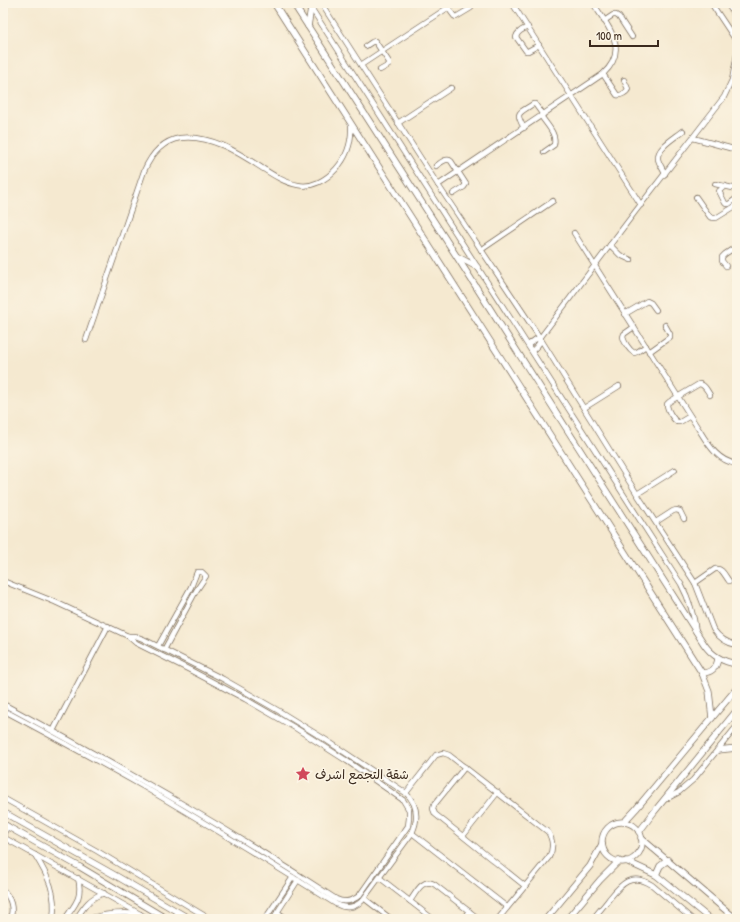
<svg xmlns="http://www.w3.org/2000/svg" width="740" height="922" font-family="'Patrick Hand','Playpen Sans Arabic',sans-serif">
	<style>
		.lines { fill: none; stroke-linecap: round; stroke-linejoin: round }
		.minor-casing { stroke: #7c6d5c; stroke-width: 6 }
		.tertiary-casing { stroke: #7c6d5c; stroke-width: 7 }
		.minor { stroke: #fff; stroke-width: 4.5 }
		.tertiary { stroke: #fff; stroke-width: 5.5 }
		.labels { text-anchor: middle; stroke-width: 3; stroke-linejoin: round; paint-order: stroke }
		.poi-label { font-size: 13px; fill: #3b2a1e; stroke: #fcf5e5; text-anchor: start }
	</style>
	<rect width="100%" height="100%" fill="#fcf5e5"/>
	<filter id="ink" filterUnits="userSpaceOnUse"><feTurbulence type="fractalNoise" baseFrequency=".025" numOctaves="2"/><feDisplacementMap in="SourceGraphic" scale="8" xChannelSelector="R" yChannelSelector="G"/><feConvolveMatrix kernelMatrix="1 2 1 2 8 2 1 2 1" color-interpolation-filters="sRGB"/></filter>
	<filter id="wash" filterUnits="userSpaceOnUse"><feTurbulence type="fractalNoise" baseFrequency=".012" numOctaves="4" result="noise"/><feDisplacementMap in="SourceGraphic" scale="16" xChannelSelector="R" yChannelSelector="G"/><feGaussianBlur stdDeviation="0.9" result="paint"/><feColorMatrix in="noise" values="0 0 0 0 0 0 0 0 0 0 0 0 0 0 0 0 0 1.4 0 .05"/><feComposite in="paint" operator="in"/></filter>
	<g filter="url(#wash)">
		<rect width="100%" height="100%" fill="#f5e9d0"/>
	</g>
	<g filter="url(#ink)">
		<g class="lines">
			<!-- minor casing -->
			<g class="minor-casing">
				<g id="minor">
					<path d="M308,3L681,584C689,599 694,614 696,632"/>
					<path d="M321,3L438,185L540,338L637,494L695,583L713,629C719,638 726,643 737,645"/>
					<path d="M512,3L641,205"/>
					<path d="M711,3L737,42"/>
					<path d="M727,3L737,19"/>
					<path d="M448,8L454,16L456,17L471,8L469,3"/>
					<path d="M604,21L613,15H616L619,17L632,37"/>
					<path d="M528,27C523,29 517,32 516,37L526,51H528L539,45"/>
					<path d="M366,46L372,42L375,41L389,62V65L380,70"/>
					<path d="M361,65L455,3"/>
					<path d="M603,74L617,95C621,96 627,92 628,89L624,80"/>
					<path d="M541,116C547,125 557,134 554,145L544,152"/>
					<path d="M398,123L451,88"/>
					<path d="M524,128C515,112 518,114 533,104H535L543,115"/>
					<path d="M693,138L737,150"/>
					<path d="M436,166C440,163 447,157 451,161L466,184L464,187L453,194"/>
					<path d="M665,174C663,169 659,164 658,159C656,148 676,137 683,131"/>
					<path d="M715,184L737,189"/>
					<path d="M438,185L603,74C630,49 608,27 593,3"/>
					<path d="M725,186L719,191L725,203L726,204H729L737,198"/>
					<path d="M696,197L710,217L713,218H716L737,205"/>
					<path d="M574,233L696,425C707,442 716,461 737,464"/>
					<path d="M610,245L620,255L631,260"/>
					<path d="M481,250L553,201"/>
					<path d="M726,266L722,261V257L725,254L737,246"/>
					<path d="M735,280L737,283"/>
					<path d="M625,314L647,301L651,303L656,310"/>
					<path d="M634,327L624,334L623,337C624,342 629,350 634,353L637,352L646,346"/>
					<path d="M86,340L144,171C151,155 162,141 180,138C210,134 239,153 262,168C273,175 285,183 298,185C312,188 326,180 336,169C347,157 352,142 351,125"/>
					<path d="M528,345L536,339L540,338"/>
					<path d="M532,351C536,347 541,344 540,338L635,212L724,97L732,80L737,54"/>
					<path d="M649,352L670,337V334L665,325"/>
					<path d="M584,408L619,386"/>
					<path d="M690,416L680,422H677C673,419 667,410 667,404L669,402L699,384C704,384 707,390 710,395"/>
					<path d="M736,464L737,470"/>
					<path d="M637,494L675,470"/>
					<path d="M656,522L673,511L676,510L680,511L684,519"/>
					<path d="M3,581L55,602L128,636H135L143,639L223,679L279,711L326,740L406,793C417,804 419,818 412,833L362,901C354,908 345,909 336,904C272,864 209,825 144,787C98,761 50,735 3,710"/>
					<path d="M695,583L715,569C722,567 725,576 729,581"/>
					<path d="M158,646L191,587L197,572H202L206,576L196,591L164,650"/>
					<path d="M3,704C64,737 126,771 186,806C237,836 287,867 336,899C344,903 351,902 359,896L408,826L409,818V810L403,800L347,761L297,729L245,699L190,670L136,643L128,636"/>
					<path d="M53,731L108,626"/>
					<path d="M465,767L434,805L433,809L435,814L525,886"/>
					<path d="M406,793L436,755L443,753L449,755L548,832C553,840 554,848 549,857L498,919"/>
					<path d="M3,798L97,851L210,919"/>
					<path d="M664,800L679,792L693,780L737,726"/>
					<path d="M412,833L507,907"/>
					<path d="M463,836L498,792"/>
					<path d="M3,837L149,919"/>
					<path d="M35,855C48,876 57,893 53,919"/>
					<path d="M380,878L433,919"/>
					<path d="M3,890C11,898 14,909 10,919"/>
					<path d="M365,899L391,919"/>
					<path d="M410,901C416,893 422,878 434,884L479,919"/>
					<path d="M277,912L287,919"/>
					<path d="M65,919C75,904 83,898 78,878"/>
					<path d="M76,919C84,907 89,898 104,893"/>
					<path d="M88,919C106,913 122,912 140,914"/>
					<path d="M265,919L293,877"/>
					<path d="M273,919L298,880"/>
					<path d="M463,919L469,911"/>
					<path d="M593,919C598,912 604,906 609,899C621,884 631,872 652,885L692,919"/>
				</g>
			</g>
			<!-- tertiary casing -->
			<g class="tertiary-casing">
				<g id="tertiary">
					<path d="M274,3L444,269L702,673L709,691L712,718"/>
					<path d="M293,3L457,257L704,644C712,656 723,662 737,664"/>
					<path d="M308,26L311,8"/>
					<path d="M458,257L477,267"/>
					<path d="M702,673C711,673 717,668 718,658"/>
					<path d="M718,750L737,748"/>
					<path d="M3,812L118,877L190,919"/>
					<path d="M624,822L636,809L737,688"/>
					<circle cx="622" cy="842" r="20"/>
					<path d="M3,824L80,867L167,919"/>
					<path d="M639,832L654,812L737,710"/>
					<path d="M3,834L7,826"/>
					<path d="M641,838L736,919"/>
					<path d="M626,861L656,875L710,919"/>
					<path d="M656,875L660,866L668,860"/>
					<path d="M546,919L590,866L602,844"/>
					<path d="M567,919L600,880L619,861"/>
				</g>
			</g>
			<!-- minor -->
			<use href="#minor" class="minor"/>
			<!-- tertiary -->
			<use href="#tertiary" class="tertiary"/>
		</g>
	</g>
	<!-- icons -->
	<defs>
		<g id="sight-bare" transform="scale(1.2)"><path d="M0-6L1.8-2.2L6-1.7L2.9 1.2L3.7 5.4L0 3.3L-3.7 5.4L-2.9 1.2L-6-1.7L-1.8-2.2Z" fill="#d1495b" stroke="#fcf5e5" stroke-width="2.5" paint-order="stroke"/></g>
	</defs>
	<g fill-rule="evenodd">
		<use href="#sight-bare" x="303" y="774"/>
	</g>
	<g class="labels">
		<!-- poi labels -->
		<g class="poi-label">
			<text x="315" y="779">شقة التجمع اشرف</text>
		</g>
	</g>
	<!-- margin -->
	<rect width="740" height="922" fill="none" stroke="#fcf5e5" stroke-width="16"/>
	<!-- scale -->
	<path d="M590 40v6h68v-6" fill="none" stroke="#3b2a1e" stroke-width="2"/>
	<text x="596" y="40" font-size="12" fill="#3b2a1e" stroke="#fcf5e5" stroke-width="3" paint-order="stroke">100 m</text>
</svg>
